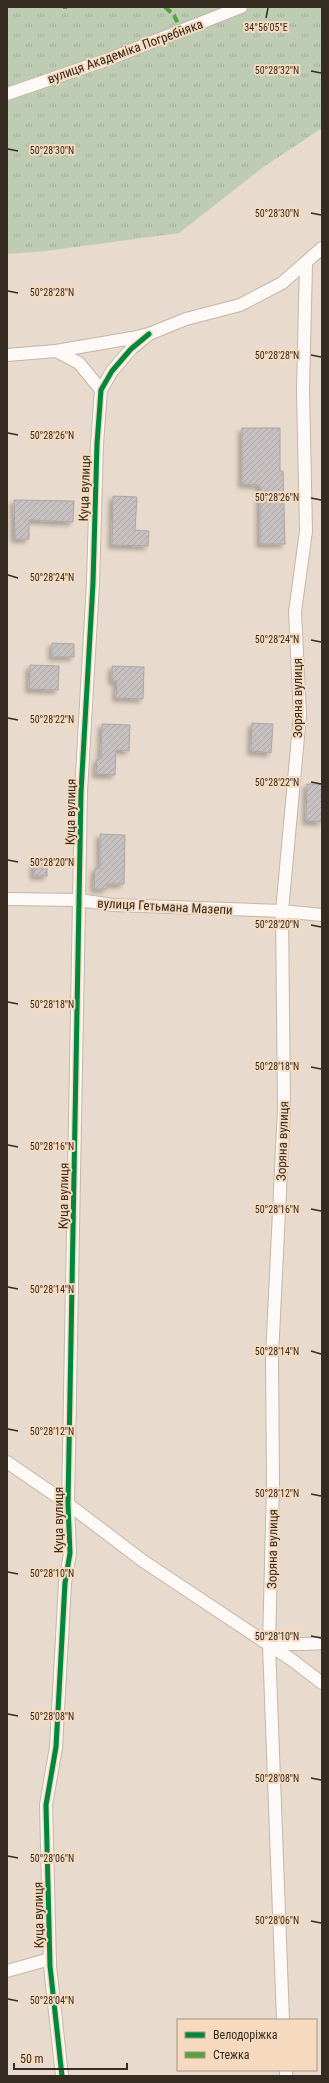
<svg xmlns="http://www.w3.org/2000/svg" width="329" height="2083" font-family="'Roboto Condensed',sans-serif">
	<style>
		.park { fill: url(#park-tufts) }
		.building { fill: url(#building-hatch); stroke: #ada6a6; filter: url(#shadow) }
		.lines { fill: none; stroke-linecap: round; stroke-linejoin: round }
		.street-casing { stroke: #c2b7ac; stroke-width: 14 }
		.street { stroke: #fcf9f7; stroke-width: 12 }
		.quiet { stroke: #53a441; stroke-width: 4; stroke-dasharray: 8 4; stroke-linecap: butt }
		.cycleway-casing { stroke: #f5dabf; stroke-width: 8 }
		.cycleway { stroke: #00873e; stroke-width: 5 }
		.ticks { fill: none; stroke: #352b20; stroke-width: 1.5 }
		.labels { text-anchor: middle; stroke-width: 4; stroke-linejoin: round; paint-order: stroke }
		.street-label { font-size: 13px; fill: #352b20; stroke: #f5dabf }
		.ticks-label { font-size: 10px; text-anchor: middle; fill: #352b20; stroke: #f5dabf; stroke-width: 4; stroke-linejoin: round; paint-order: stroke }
	</style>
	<defs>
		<pattern id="park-tufts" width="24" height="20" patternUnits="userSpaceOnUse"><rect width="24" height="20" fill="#bdccb3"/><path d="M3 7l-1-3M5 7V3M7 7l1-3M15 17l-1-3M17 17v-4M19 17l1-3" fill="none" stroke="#a3af9a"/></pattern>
		<pattern id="building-hatch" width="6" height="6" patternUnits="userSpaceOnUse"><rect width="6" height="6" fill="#c6c0c0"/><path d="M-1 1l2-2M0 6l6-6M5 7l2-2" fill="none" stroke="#aba5a5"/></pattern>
		<filter id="shadow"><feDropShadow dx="-3.5" dy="3.5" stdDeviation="2" flood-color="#0004"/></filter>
	</defs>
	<rect width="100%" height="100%" fill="#e8dacc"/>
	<!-- park -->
	<path class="park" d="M7,7H322V128L262,168L179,233L46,251L7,254Z"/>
	<!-- building -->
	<g class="building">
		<path d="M242,428H280V471H283L285,544H260V485L242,484Z"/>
		<path d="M113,496L137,497L135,530L149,531L148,546L112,545Z"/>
		<path d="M14,500L74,501L73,522L29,520V539H15Z"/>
		<path d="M52,643L74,644V657H52Z"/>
		<path d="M30,665L59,666L58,690L29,689Z"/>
		<path d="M112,666L144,667L143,699L116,698L117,681H112Z"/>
		<path d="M252,723L273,724L271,753L251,751Z"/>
		<path d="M102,724L130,725L129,751L116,750L115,775L96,774L97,759H101Z"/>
		<path d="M307,784H322V822L306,821Z"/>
		<path d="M100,834L125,835L124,884H107V889H94L95,868H100Z"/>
		<rect x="34" y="863" width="13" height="13"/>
	</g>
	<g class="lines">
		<!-- street casing -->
		<g class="street-casing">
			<g id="street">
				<path d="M7,94L109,59L241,7"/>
				<path d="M56,351L79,363L101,390"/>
				<path d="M7,355L56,351L132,338L149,334L186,319L240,305L282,283L322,248"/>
				<path d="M7,899L79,900L113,905L282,911L322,915"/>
				<path d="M7,1462L68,1504L143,1561L292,1660L322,1683"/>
				<path d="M269,1645C287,1643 304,1645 322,1643"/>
				<path d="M7,1971L50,1959"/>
				<path d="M283,2020L269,1645L273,1485L272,1357L284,1108L282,911L300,715L295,612L306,531L303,390L306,263"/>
				<path d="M62,2076L50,1966L46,1805L56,1747L65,1583L70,1553L68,1504L81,792L93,583L97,444L101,390L112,371L131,349L149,334"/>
				<path d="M286,2076V2070"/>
			</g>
		</g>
		<!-- street -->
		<use href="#street" class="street"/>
		<!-- quiet -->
		<g class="quiet">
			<path d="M63,7H67"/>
			<path d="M165,7L174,15L181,31"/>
		</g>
		<!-- cycleway casing -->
		<g class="cycleway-casing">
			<path id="cycleway" d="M62,2076L50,1966L46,1805L56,1747L65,1583L70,1553L68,1504L81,792L93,583L97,444L101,390L112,371L131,349L149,334"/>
		</g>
		<!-- cycleway -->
		<use href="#cycleway" class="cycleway"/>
	</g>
	<!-- ticks -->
	<path class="ticks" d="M266,18L268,8M311,71L321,73M8,149L18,151M311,213L321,215M8,291L18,293M311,355L321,357M8,433L18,435M311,498L321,500M8,575L18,578M311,640L321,642M8,718L18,720M311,782L321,784M8,860L18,862M311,925L321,927M8,1002L18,1004M311,1067L321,1069M8,1145L18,1147M311,1209L321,1211M8,1287L18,1289M311,1351L321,1354M8,1429L18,1431M311,1494L321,1496M8,1572L18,1574M311,1636L321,1638M8,1714L18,1716M311,1778L321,1780M8,1856L18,1858M311,1921L321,1923M8,1999L18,2001"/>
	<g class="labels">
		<!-- street labels -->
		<g class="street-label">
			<text transform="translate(125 51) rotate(-20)" y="5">вулиця Академіка Погребняка</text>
			<text transform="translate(84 488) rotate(-88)" y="5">Куца вулиця</text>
			<text transform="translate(297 698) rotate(-90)" y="5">Зоряна вулиця</text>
			<text transform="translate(70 812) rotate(-89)" y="5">Куца вулиця</text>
			<text transform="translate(165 906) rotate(3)" y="5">вулиця Гетьмана Мазепи</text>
			<text transform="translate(282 1141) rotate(-88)" y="5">Зоряна вулиця</text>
			<text transform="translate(63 1196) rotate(-89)" y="5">Куца вулиця</text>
			<text transform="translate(58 1520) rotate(-90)" y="5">Куца вулиця</text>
			<text transform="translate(272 1549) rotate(-89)" y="5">Зоряна вулиця</text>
			<text transform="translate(38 1915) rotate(-91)" y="5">Куца вулиця</text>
		</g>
	</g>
	<g class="ticks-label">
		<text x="266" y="31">34°56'05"E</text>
		<text x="277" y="74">50°28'32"N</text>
		<text x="52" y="154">50°28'30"N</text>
		<text x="277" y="217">50°28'30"N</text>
		<text x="52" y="296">50°28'28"N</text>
		<text x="277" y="359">50°28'28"N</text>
		<text x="52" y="439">50°28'26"N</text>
		<text x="277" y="501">50°28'26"N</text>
		<text x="52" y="581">50°28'24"N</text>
		<text x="277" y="643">50°28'24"N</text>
		<text x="52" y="723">50°28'22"N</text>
		<text x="277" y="786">50°28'22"N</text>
		<text x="52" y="866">50°28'20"N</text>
		<text x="277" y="928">50°28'20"N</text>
		<text x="52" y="1008">50°28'18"N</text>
		<text x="277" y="1070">50°28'18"N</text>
		<text x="52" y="1150">50°28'16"N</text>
		<text x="277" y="1213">50°28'16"N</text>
		<text x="52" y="1293">50°28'14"N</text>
		<text x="277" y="1355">50°28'14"N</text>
		<text x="52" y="1435">50°28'12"N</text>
		<text x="277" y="1497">50°28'12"N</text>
		<text x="52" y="1577">50°28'10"N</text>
		<text x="277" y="1640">50°28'10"N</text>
		<text x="52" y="1720">50°28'08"N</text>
		<text x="277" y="1782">50°28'08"N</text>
		<text x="52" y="1862">50°28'06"N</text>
		<text x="277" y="1924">50°28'06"N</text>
		<text x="52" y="2004">50°28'04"N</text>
	</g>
	<!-- border -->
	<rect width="329" height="2083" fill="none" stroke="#352b20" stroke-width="16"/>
	<!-- legend -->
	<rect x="177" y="2019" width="140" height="52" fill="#f5dabf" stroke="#a8947f"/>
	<rect x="185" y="2032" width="20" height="6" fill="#00873e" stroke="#a8947f"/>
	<text x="213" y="2039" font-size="12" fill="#352b20">Велодоріжка</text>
	<rect x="185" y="2052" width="20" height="6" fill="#53a441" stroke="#a8947f"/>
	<text x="213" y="2059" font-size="12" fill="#352b20">Стежка</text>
	<!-- scale -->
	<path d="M14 2063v6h113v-6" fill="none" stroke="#352b20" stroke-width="2"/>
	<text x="20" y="2063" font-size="12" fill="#352b20" stroke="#f5dabf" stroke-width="3" paint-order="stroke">50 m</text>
</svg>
